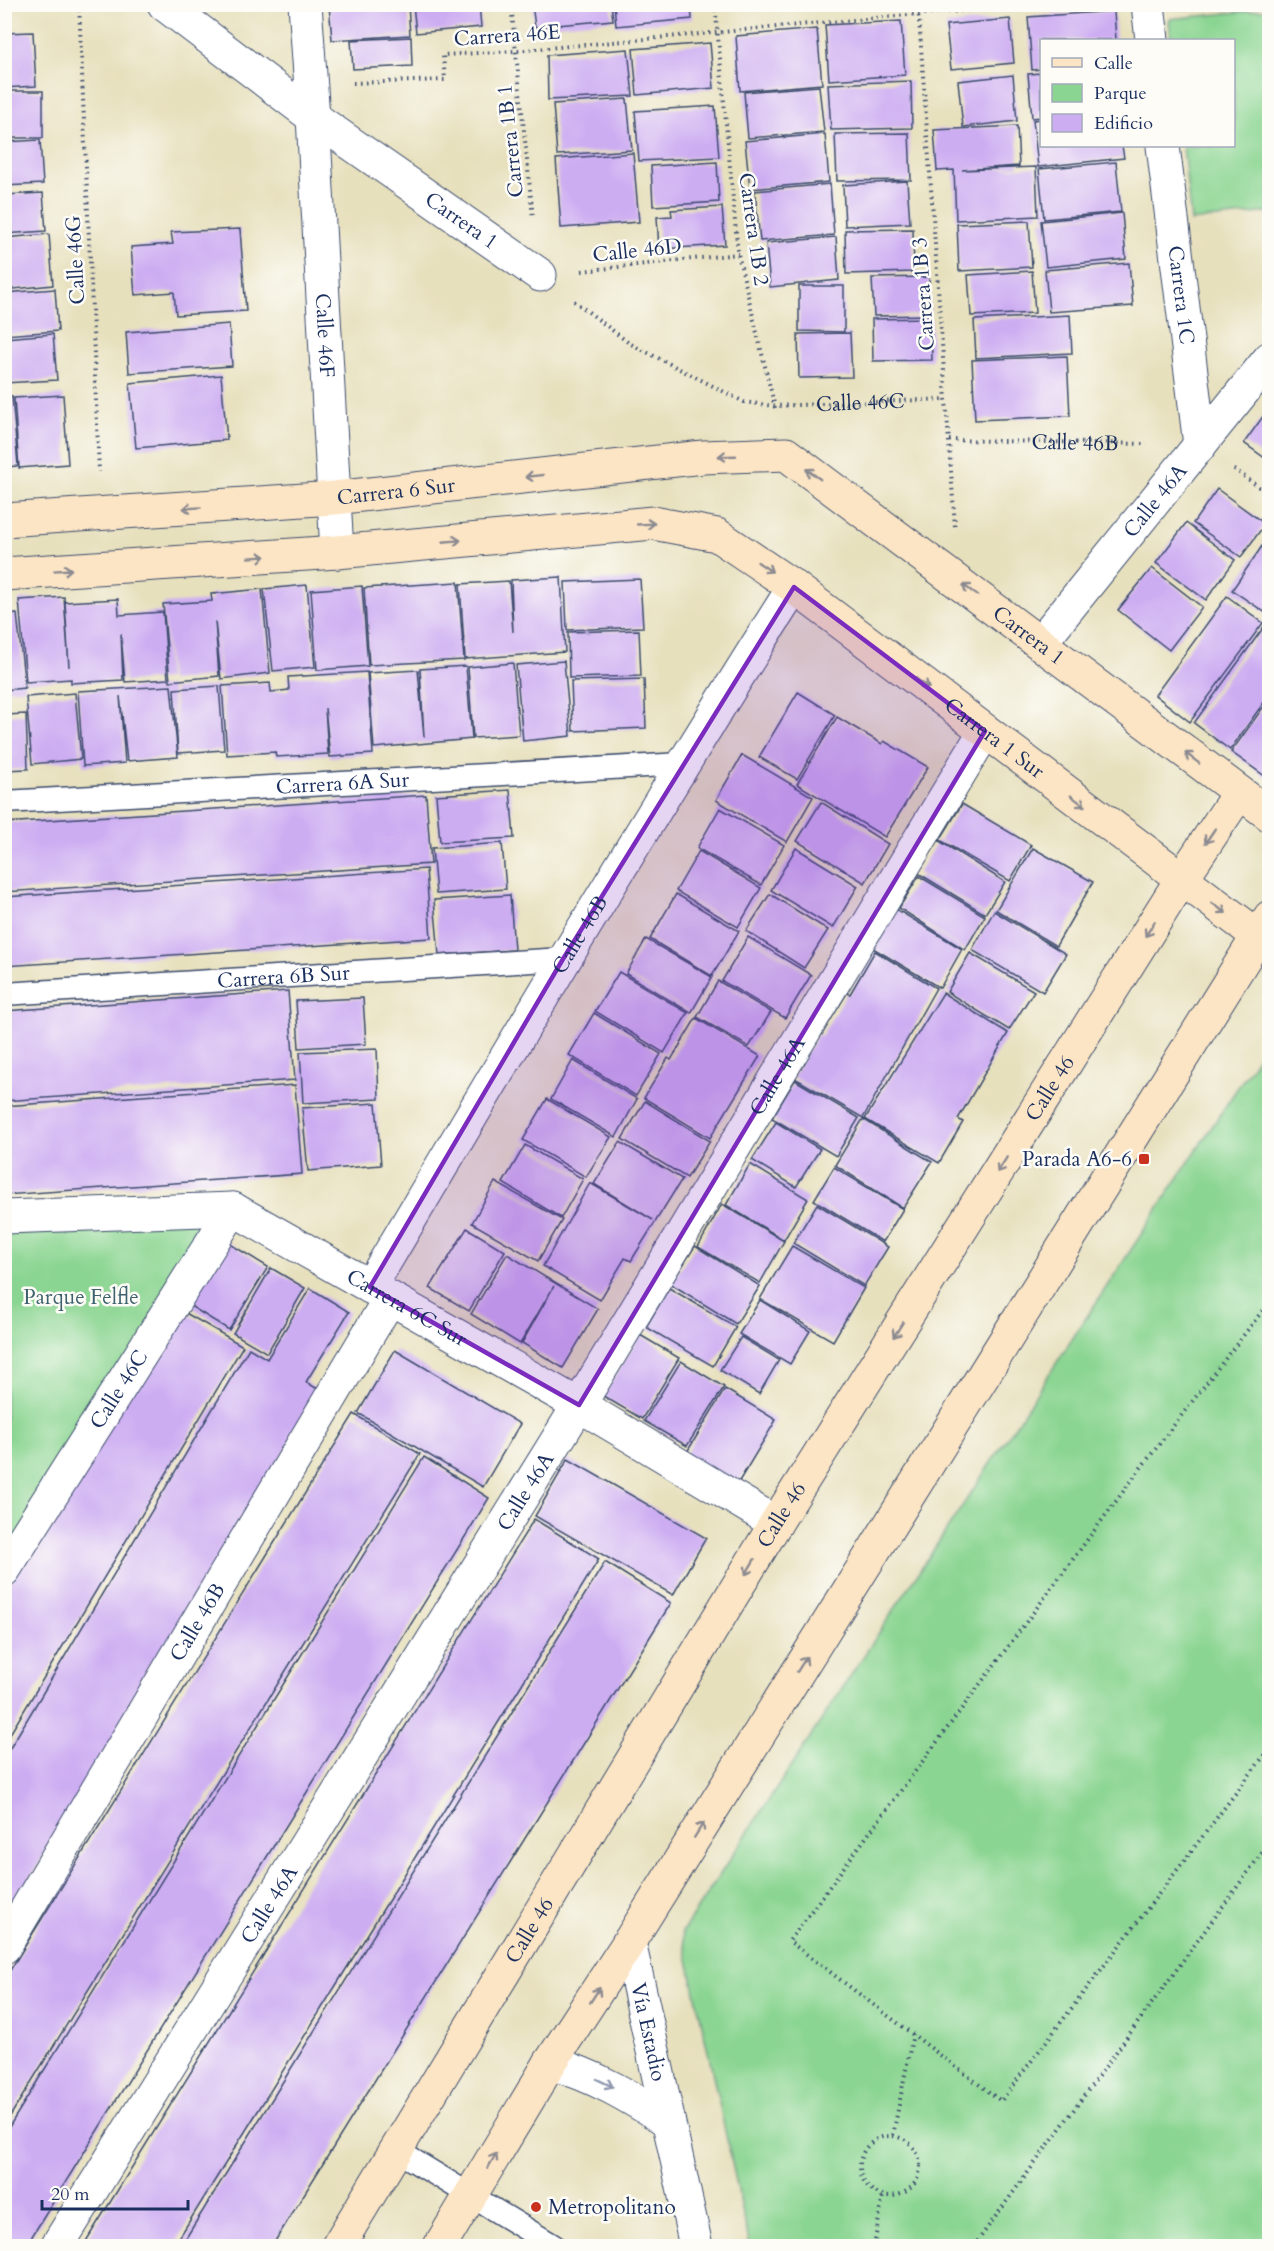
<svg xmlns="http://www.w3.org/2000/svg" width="1274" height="2251" font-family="Cardo,serif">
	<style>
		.green { fill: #8bd592; stroke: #538278; stroke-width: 1.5 }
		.building { fill: #cdadf2 }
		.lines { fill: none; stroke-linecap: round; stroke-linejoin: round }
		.lane-casing { stroke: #3a4a6c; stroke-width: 25 }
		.street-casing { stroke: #3a4a6c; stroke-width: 35 }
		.secondary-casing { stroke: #3a4a6c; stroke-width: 35 }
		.path { stroke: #3a4a6c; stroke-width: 4; stroke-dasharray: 1.5 4.5; stroke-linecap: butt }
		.lane { stroke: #fff; stroke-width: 22 }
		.street { stroke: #fff; stroke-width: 33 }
		.secondary { stroke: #fce5c4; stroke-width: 33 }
		.oneway { stroke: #8c8a91 }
		.oneway2 { stroke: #8d97ae }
		.marked { fill: #7b2cbf; fill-opacity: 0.2; stroke: #7b2cbf; stroke-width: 4.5; stroke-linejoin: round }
		.poi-dot { fill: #c8321e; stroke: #fdfcf7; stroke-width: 2 }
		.labels { text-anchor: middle; stroke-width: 5; stroke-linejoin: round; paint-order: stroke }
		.street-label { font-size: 21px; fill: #1b2f5e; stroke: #fdfcf7 }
		.poi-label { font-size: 21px; fill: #1b2f5e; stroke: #fdfcf7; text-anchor: end }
		.park-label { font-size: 21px; fill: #3d616e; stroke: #fdfcf7 }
	</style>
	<rect width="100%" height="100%" fill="#fdfcf7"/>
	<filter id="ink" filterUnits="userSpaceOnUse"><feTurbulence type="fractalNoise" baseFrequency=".0167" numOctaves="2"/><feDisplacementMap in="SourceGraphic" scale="12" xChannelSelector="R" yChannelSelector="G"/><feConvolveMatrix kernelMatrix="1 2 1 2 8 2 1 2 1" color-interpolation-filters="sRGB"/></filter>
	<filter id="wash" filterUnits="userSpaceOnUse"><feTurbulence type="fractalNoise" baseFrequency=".008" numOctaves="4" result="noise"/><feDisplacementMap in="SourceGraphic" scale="24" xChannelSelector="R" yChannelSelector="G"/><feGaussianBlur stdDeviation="1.35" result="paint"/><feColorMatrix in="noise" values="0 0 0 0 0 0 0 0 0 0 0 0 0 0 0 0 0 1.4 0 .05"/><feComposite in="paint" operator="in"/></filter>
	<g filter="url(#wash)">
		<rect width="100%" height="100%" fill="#e7e0bd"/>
		<!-- green -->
		<g class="green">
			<path d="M1269,9V212L1191,221L1183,146H1234V40H1171L1169,19Z"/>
			<path d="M1269,1040V2246H750L682,1932Z"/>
			<path d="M220,1215L5,1561V1224Z"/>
		</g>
		<g id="blocks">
			<!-- building -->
			<g class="building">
				<path d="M413,4H479L481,27L416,33Z"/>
				<path d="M532,4H611L613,20L535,27Z"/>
				<path d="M614,4H691L692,19L616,26Z"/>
				<path d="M329,5H408L410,35L332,40Z"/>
				<path d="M1114,11L1116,40H1041V69L1032,70L1028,17Z"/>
				<path d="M1010,19L1014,63L951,69L946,25Z"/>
				<path d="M901,21L905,75L829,80L825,25Z"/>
				<path d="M817,29L822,84L740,91L736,36Z"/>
				<path d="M33,32L36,86L4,88V33Z"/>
				<path d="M411,37L412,66L353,69L351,40Z"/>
				<path d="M710,43L714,88L637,95L633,49Z"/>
				<path d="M628,49L633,96L548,100L547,55Z"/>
				<path d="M1041,73V117L1032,118L1028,74Z"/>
				<path d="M1013,75L1017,121L963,127L958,81Z"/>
				<path d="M911,81L912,128L831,130L828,84Z"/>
				<path d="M819,86L824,132L748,138L744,92Z"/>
				<rect x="4" y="91" width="39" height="47"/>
				<path d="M627,99L632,150L557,155L553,104Z"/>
				<path d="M715,106L719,157L639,161L635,111Z"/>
				<path d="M1041,119V146H1122L1124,158L1038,167L1033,120Z"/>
				<path d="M1017,126L1019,166L962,170L1036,167L1038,216L956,220L954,170L937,171L934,130Z"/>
				<path d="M909,133L911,180L837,181L835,134Z"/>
				<path d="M825,134L829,182L750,189L745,141Z"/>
				<path d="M40,140L43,184L4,186V142Z"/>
				<path d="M633,153L639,222L561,228L556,159Z"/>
				<path d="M717,162L719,202L653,206L651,166Z"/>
				<path d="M1116,162L1121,212L1044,219L1039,169Z"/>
				<path d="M907,181L910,223L845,226L843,185Z"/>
				<path d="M830,184L834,235L760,241L755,191Z"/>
				<path d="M43,193L46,231L4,234V195Z"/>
				<path d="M722,207L725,245L659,249L657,217L672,216L671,210Z"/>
				<path d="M1122,213L1126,259L1046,267L1041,221Z"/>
				<path d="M1029,221L1032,267L959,271L957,224Z"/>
				<path d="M240,229L246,311L176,315L174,292L135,295L131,247L173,244L171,232Z"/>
				<path d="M913,229L914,272L846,274L845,230Z"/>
				<path d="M49,234L53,285L4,290V238Z"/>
				<path d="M836,237L839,280L770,287L766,243Z"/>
				<path d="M1129,263L1133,306L1049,312L1045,270Z"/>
				<path d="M1032,271L1035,313L971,316L968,275Z"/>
				<path d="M929,277L930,315L874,316L872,278Z"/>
				<path d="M799,286H844V332L799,331Z"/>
				<path d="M55,289L58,331L4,335V293Z"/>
				<path d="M1070,315L1072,353L976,358L974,320Z"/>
				<path d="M931,318L932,360L873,361L872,319Z"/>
				<path d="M229,324L232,366L129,373L126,332Z"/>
				<path d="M850,333L852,377L799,378L798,334Z"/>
				<path d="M53,334L57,380L4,383V338Z"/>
				<path d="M1067,356L1070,416L975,420L972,360Z"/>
				<path d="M221,375L227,440L136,448L130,383Z"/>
				<path d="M63,395L68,464L19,468L14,398Z"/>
				<path d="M4,396H12L18,466L4,467Z"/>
				<path d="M1269,408V461L1244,443Z"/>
				<path d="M1217,489L1265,524L1241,557L1193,523Z"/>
				<path d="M1186,523L1235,560L1206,600L1156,563Z"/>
				<path d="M1269,536V615L1232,590Z"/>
				<path d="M1152,568L1202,607L1169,650L1118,610Z"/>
				<path d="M561,577L565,652L465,659L460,584L509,581L513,632L511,580Z"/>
				<path d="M640,579L643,627L567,630L565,582Z"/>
				<path d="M458,582L464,660L369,665L364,588Z"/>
				<path d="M307,585L315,667L273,671L264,589Z"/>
				<path d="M362,586L368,666L317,670L311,590Z"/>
				<path d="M262,589L270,673L221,679L215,621L219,676L170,681L163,604L212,601L211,594Z"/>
				<path d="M1227,596L1263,623L1190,722L1155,695Z"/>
				<path d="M64,597L69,667L65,602L118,599L119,615L163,612L168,679L125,682L121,634L123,680L71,683V679L26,682L19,600Z"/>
				<path d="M17,614L25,688L4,690V615Z"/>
				<path d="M1266,624L1269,627V695L1230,750L1194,723Z"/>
				<path d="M639,630L641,676L569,678L568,632Z"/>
				<path d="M564,661L571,736L523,741L516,665Z"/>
				<path d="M513,663L519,735L473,738L468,667Z"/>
				<path d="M466,666L472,739L374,748L368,673L418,670L424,737L420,669Z"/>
				<path d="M367,672L373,754L330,757L325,708L328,754L276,757L275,752L227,755L222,686L270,683L271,692L289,690L288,677Z"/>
				<path d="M644,679L646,728L573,731L571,681Z"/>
				<path d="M171,686L178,757L127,761L120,696L125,763L83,766L78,691Z"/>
				<path d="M219,686L224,750L178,753L174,689Z"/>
				<path d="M798,692L835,715L797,779L759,757Z"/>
				<path d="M75,693L81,759L32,764L26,697Z"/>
				<path d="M1269,699V779L1231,752Z"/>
				<path d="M26,714L28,769L4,770V715Z"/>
				<path d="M837,717L882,744L884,741L928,767L885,837L797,784Z"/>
				<path d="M742,755L813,797L787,842L716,800Z"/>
				<path d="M510,790L514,838L440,842L436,795Z"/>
				<path d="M426,795L431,864L4,892V823Z"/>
				<path d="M821,802L888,844L865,883L797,841Z"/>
				<path d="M962,804L1031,845L1010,881L940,840Z"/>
				<path d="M720,808L784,845L761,885L697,848Z"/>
				<path d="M938,840L1005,882L985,914L918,873Z"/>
				<path d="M502,843L506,889L436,894L432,848Z"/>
				<path d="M796,848L858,886L833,928L771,890Z"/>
				<path d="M1033,848L1093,882L1056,946L996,910Z"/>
				<path d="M699,851L761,888L738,927L676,891Z"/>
				<path d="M426,869L431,938L4,966V897Z"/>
				<path d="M919,876L985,916L965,950L899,908Z"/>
				<path d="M676,894L739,931L712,976L650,939Z"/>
				<path d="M770,894L828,930L804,968L746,931Z"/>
				<path d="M510,895L514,950L439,955L434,900Z"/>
				<path d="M896,909L962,949L940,988L873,948Z"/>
				<path d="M994,911L1066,954L1043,992L972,950Z"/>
				<path d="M748,937L811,975L785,1018L722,981Z"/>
				<path d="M646,939L712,977L691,1013L626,974Z"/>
				<path d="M875,951L936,988L863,1118L793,1077L818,1034L821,1036L847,993L850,994Z"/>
				<path d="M970,953L1034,991L1009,1030L947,992Z"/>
				<path d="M619,972L688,1013L664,1053L595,1011Z"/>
				<path d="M718,981L771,1012L749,1047L697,1017Z"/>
				<path d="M288,991L295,1080L4,1101V1011Z"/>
				<path d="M943,993L1008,1033L958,1119L963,1122L939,1163L865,1119Z"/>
				<path d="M363,998L366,1044L299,1048L296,1001Z"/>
				<path d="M594,1013L661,1054L636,1096L569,1055Z"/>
				<path d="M696,1018L760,1056L710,1138L644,1098L668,1058L671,1060Z"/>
				<path d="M377,1049L379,1099L303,1103L300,1052Z"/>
				<path d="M573,1060L637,1099L616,1137L551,1099Z"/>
				<path d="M795,1080L859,1118L836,1156L772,1118Z"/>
				<path d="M295,1085L302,1174L4,1195V1106Z"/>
				<path d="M547,1099L611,1137L586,1177L523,1140Z"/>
				<path d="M645,1101L710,1141L687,1178L622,1139Z"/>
				<path d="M376,1103L381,1165L308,1171L302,1108Z"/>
				<path d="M863,1119L932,1162L903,1208L835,1165Z"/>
				<path d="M776,1122L820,1149L796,1187L752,1160Z"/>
				<path d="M620,1142L682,1179L631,1261L625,1258L600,1300L543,1266L590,1183L653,1220L594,1184Z"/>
				<path d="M525,1145L583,1179L561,1218L503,1183Z"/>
				<path d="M750,1164L808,1199L784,1240L726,1205Z"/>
				<path d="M834,1167L903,1209L883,1242L814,1200Z"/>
				<path d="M495,1182L562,1220L538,1261L472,1223Z"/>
				<path d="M722,1204L784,1241L760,1283L698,1247Z"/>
				<path d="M817,1204L888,1247L864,1286L793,1243Z"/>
				<path d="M467,1228L505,1251L469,1311L430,1288Z"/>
				<path d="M225,1241L268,1267L229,1330L187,1304Z"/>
				<path d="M695,1246L760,1286L736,1324L671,1284Z"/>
				<path d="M792,1246L864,1288L833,1341L760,1299Z"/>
				<path d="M507,1254L598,1309L563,1368L522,1343L554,1286L520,1344L471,1314Z"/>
				<path d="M271,1268L305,1288L267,1353L233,1333Z"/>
				<path d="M310,1288L349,1312L306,1382L321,1391L4,1922V1758L249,1348L267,1359Z"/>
				<path d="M669,1288L736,1327L713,1366L646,1327Z"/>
				<path d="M760,1300L810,1331L790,1364L739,1334Z"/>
				<path d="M177,1308L243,1346L4,1744V1583Z"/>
				<path d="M640,1335L679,1358L642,1419L603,1396Z"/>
				<path d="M741,1337L779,1360L759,1394L720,1370Z"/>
				<path d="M395,1350L520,1424L483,1487L358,1413Z"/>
				<path d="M681,1361L724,1387L687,1446L644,1421Z"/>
				<path d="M725,1389L776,1420L735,1488L684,1457Z"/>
				<path d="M354,1414L420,1454L4,2126V1980Z"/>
				<path d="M424,1457L489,1498L26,2246H10L4,2243V2135Z"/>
				<path d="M568,1459L706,1538L673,1595L535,1516Z"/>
				<path d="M534,1519L599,1559L366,1937L174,2246H83Z"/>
				<path d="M605,1562L671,1603L272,2246H181Z"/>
			</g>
		</g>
	</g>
	<g filter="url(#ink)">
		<use href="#blocks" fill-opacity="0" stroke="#3a4a6c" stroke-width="1.5"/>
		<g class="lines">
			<!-- lane casing -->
			<g class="lane-casing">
				<g id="lane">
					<path id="s3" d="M4,802L682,764"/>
					<path id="s4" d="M4,994L563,959"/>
					<path d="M396,2150L554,2246"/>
				</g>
			</g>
			<!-- street casing -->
			<g class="street-casing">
				<g id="street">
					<path id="s5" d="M164,4L313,117L540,275"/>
					<path id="s6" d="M305,4L313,117L337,552"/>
					<path d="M1148,4L1152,40"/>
					<path id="s7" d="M1163,146L1200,445"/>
					<path id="s8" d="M1040,643L1270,358"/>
					<path id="s9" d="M4,1217L233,1209L579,1405L776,1523"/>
					<path id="s10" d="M370,1287C509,1052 648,817 794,587"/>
					<path id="s11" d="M4,1570L233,1209"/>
					<path id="s12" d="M629,1942L696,2246"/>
					<path id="s13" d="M4,1947L390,1298"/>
					<path d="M550,2063C594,2075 630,2097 668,2121"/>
					<path id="s14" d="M57,2246L579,1405L985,731"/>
				</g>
			</g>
			<!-- secondary casing -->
			<g class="secondary-casing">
				<g id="secondary">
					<path id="s15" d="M4,520L334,498L703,457L786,454L1270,815"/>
					<path id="s16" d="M4,574L337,552L653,523L717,535L794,587L1270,945"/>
					<path id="s17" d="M338,2246L776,1523L1181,880L1239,793"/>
					<path d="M440,2246L550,2063L629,1942L1270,917"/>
				</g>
			</g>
			<!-- path -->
			<g class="path">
				<path d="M79,4L99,472"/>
				<path d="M511,4L533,218"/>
				<path d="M715,4L738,254L776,412"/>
				<path d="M918,4L955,527"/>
				<path d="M353,83L445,80L443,55L515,51L919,14L1054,4"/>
				<path d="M582,271L738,254"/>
				<path id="s1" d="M574,301L629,343L744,402L774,406L946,399"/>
				<path id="s2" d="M949,440L1147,444"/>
				<path d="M1234,469L1270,495"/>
				<path d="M1270,1301L1140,1469L789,1941L1001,2101L1270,1748"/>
				<path d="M893,2135L913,2034"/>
				<circle cx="890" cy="2166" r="30"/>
				<path d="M874,2246L883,2195"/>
				<path d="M974,2246L1270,1842"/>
			</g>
			<!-- lane -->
			<use href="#lane" class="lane"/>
			<!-- street -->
			<use href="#street" class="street"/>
			<!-- secondary -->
			<use href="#secondary" class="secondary"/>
		</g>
		<!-- one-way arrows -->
		<defs><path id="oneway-shaft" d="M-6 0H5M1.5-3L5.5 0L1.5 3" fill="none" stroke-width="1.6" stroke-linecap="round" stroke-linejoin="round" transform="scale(1.5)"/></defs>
		<g class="oneway">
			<use href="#oneway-shaft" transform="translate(727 456) rotate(178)"/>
			<use href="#oneway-shaft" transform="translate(813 474) rotate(-144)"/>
			<use href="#oneway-shaft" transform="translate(534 476) rotate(174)"/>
			<use href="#oneway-shaft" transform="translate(192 508) rotate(176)"/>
			<use href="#oneway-shaft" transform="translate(646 524) rotate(-3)"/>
			<use href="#oneway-shaft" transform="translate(452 541) rotate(-5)"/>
			<use href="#oneway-shaft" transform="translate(257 557) rotate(-4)"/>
			<use href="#oneway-shaft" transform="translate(765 567) rotate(34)"/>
			<use href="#oneway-shaft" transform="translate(63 570) rotate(-4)"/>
			<use href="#oneway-shaft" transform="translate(970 590) rotate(-143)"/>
			<use href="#oneway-shaft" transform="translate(922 683) rotate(37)"/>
			<use href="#oneway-shaft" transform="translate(1192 758) rotate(-143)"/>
			<use href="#oneway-shaft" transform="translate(1078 801) rotate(37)"/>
			<use href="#oneway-shaft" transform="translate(1210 836) rotate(124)"/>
			<use href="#oneway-shaft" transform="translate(1219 908) rotate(36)"/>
			<use href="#oneway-shaft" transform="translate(1150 929) rotate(122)"/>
			<use href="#oneway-shaft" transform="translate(1002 1165) rotate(122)"/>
			<use href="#oneway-shaft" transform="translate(898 1330) rotate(122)"/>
			<use href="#oneway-shaft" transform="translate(750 1567) rotate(121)"/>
			<use href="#oneway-shaft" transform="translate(802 1664) rotate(-58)"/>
			<use href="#oneway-shaft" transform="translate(699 1830) rotate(-58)"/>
			<use href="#oneway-shaft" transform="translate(595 1995) rotate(-57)"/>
			<use href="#oneway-shaft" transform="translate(492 2161) rotate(-59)"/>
		</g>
		<use class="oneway2" href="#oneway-shaft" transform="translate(605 2083) rotate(26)"/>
	</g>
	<!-- marked area -->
	<path class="marked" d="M794,587L985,731L579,1405L370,1287L563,959Z"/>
	<!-- markers -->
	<g class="poi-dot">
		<rect x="1138" y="1153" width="12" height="12" rx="3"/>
		<circle cx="536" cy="2207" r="6"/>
	</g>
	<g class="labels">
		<!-- street labels -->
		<g class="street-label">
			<text transform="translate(507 35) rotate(-4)" y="7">Carrera 46E</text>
			<text transform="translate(510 141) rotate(-96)" y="7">Carrera 1B 1</text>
			<text dy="7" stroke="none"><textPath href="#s5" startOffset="368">Carrera 1</textPath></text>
			<text transform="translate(754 229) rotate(82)" y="7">Carrera 1B 2</text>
			<text transform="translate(637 250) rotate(-6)" y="7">Calle 46D</text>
			<text transform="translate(75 260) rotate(-93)" y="7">Calle 46G</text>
			<text transform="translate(923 294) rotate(-94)" y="7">Carrera 1B 3</text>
			<text dy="7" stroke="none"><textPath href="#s7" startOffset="150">Carrera 1C</textPath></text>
			<text dy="7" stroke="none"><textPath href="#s6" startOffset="332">Calle 46F</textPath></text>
			<text dy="7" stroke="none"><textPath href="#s1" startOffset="315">Calle 46C</textPath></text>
			<text dy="7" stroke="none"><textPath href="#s2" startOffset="126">Calle 46B</textPath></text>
			<text dy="7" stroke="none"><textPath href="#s15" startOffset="393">Carrera 6 Sur</textPath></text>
			<text dy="7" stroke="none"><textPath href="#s8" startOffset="183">Calle 46A</textPath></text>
			<text dy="7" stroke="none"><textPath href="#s15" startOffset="1088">Carrera 1</textPath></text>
			<text dy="7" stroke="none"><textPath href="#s16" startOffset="1060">Carrera 1 Sur</textPath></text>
			<text dy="7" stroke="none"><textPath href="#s3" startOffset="339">Carrera 6A Sur</textPath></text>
			<text dy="7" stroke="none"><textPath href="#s10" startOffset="410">Calle 46B</textPath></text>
			<text dy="7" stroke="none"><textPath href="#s4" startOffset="280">Carrera 6B Sur</textPath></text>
			<text dy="7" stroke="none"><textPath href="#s14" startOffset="1374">Calle 46A</textPath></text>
			<text dy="7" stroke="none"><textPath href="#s17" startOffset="1359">Calle 46</textPath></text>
			<text dy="7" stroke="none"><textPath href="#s9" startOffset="429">Carrera 6C Sur</textPath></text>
			<text dy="7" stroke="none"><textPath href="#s11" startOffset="214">Calle 46C</textPath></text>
			<text dy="7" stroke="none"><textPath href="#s14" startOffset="888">Calle 46A</textPath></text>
			<text dy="7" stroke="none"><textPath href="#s17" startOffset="855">Calle 46</textPath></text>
			<text dy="7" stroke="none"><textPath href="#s13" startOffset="378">Calle 46B</textPath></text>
			<text dy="7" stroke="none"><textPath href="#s14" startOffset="402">Calle 46A</textPath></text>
			<text dy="7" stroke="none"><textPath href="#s17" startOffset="369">Calle 46</textPath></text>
			<text dy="7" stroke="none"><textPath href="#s12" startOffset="92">Vía Estadio</textPath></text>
		</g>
		<!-- poi labels -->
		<g class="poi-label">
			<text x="1132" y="1166">Parada A6-6</text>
			<text x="548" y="2214" text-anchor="start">Metropolitano</text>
		</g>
		<!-- park labels -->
		<g class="park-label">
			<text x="81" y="1304">Parque Felfle</text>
		</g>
	</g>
	<!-- margin -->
	<rect width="1274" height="2251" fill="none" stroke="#fdfcf7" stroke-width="24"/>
	<!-- legend -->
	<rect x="1040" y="39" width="195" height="108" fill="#fdfcf7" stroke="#a3aaba" stroke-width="1.5"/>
	<rect x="1052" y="58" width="30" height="9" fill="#fce5c4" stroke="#a3aaba" stroke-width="1.5"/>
	<text x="1094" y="69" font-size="18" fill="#1b2f5e">Calle</text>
	<rect x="1052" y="84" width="30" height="18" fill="#8bd592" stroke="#a3aaba" stroke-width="1.5"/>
	<text x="1094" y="99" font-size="18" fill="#1b2f5e">Parque</text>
	<rect x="1052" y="114" width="30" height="18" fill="#cdadf2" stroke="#a3aaba" stroke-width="1.5"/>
	<text x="1094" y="129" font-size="18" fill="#1b2f5e">Edificio</text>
	<!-- scale -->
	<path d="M42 2200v9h146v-9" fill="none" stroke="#1b2f5e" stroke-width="3"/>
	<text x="51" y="2200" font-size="18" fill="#1b2f5e" stroke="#fdfcf7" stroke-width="4.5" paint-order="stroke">20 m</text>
</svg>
